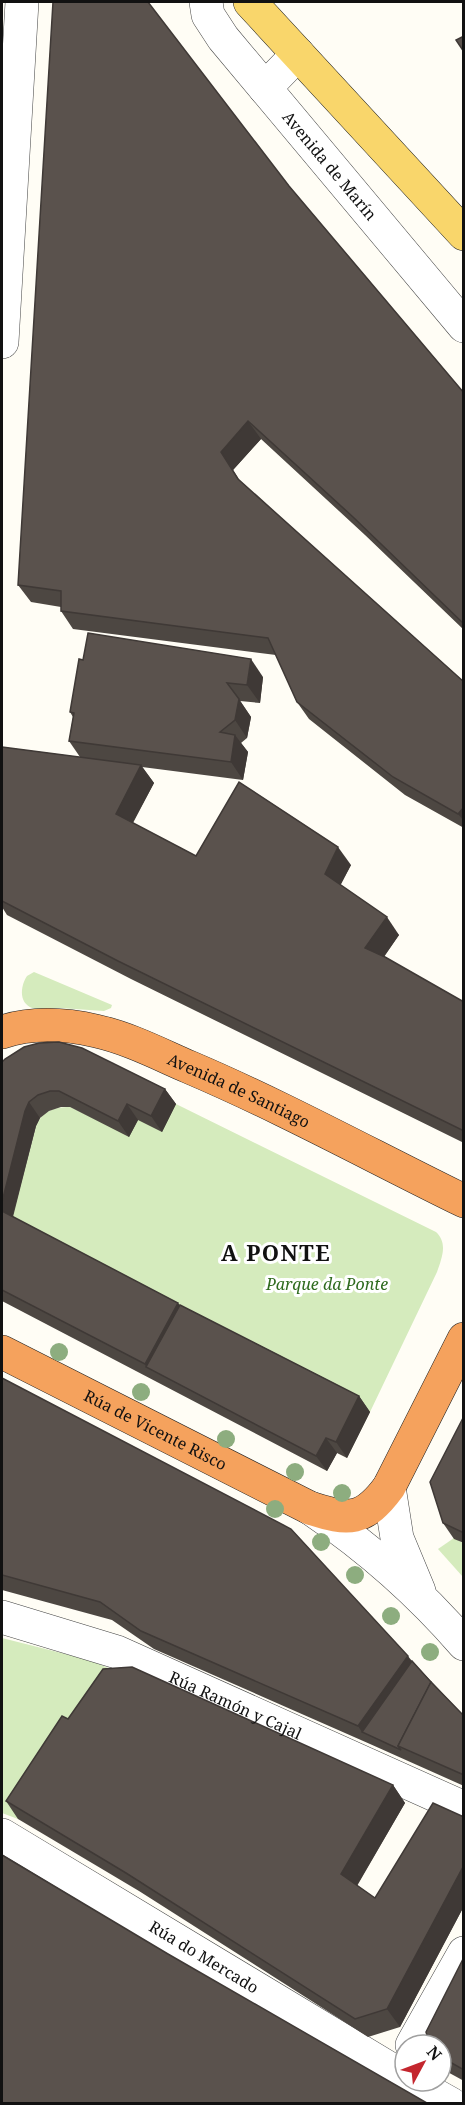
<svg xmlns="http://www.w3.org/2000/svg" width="465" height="2105" font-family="'Noto Serif',serif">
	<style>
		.green { fill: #d5ebbd }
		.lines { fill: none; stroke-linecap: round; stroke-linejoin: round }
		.minor-casing { stroke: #444; stroke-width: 34 }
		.major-casing { stroke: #222; stroke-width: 34 }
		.highway-casing { stroke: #222; stroke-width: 34 }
		.minor { stroke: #fff; stroke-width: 33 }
		.major { stroke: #f9d66b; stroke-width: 33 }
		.highway { stroke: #f5a25d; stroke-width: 33 }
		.tree { fill: #8dad7f }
		.wall { fill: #4d4742 }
		.shaded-wall { fill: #3f3936 }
		.building { fill: #5a524d; stroke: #3f3936; stroke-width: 1.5 }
		.labels { text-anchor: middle; stroke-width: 6; stroke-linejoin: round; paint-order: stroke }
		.street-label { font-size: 16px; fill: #111; stroke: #fff }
		.park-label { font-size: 16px; font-style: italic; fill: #2f6b1f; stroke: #fff }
		.district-label { font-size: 22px; font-weight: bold; letter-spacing: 1.5px; fill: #111; stroke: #fff }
	</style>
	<rect width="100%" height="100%" fill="#fffdf5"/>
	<!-- green -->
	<g class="green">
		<path d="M34,972L112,1005L111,1008L104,1011C89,1010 75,1009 60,1008C53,1008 48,1009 41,1009C20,1010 18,990 27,976Z"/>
		<path d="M176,1104L436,1232C448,1243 442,1258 437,1272L370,1412L10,1226L36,1126C42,1111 54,1107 70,1107L129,1135L138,1120Z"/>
		<path d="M454,1538L463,1543V1577L438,1549Z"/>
		<path d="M2,1638L93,1661L123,1675L18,1819L2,1813Z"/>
	</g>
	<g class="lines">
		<!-- minor casing -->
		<g class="minor-casing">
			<g id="minor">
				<path id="s1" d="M206,2L208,15L223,38L464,326"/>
				<path d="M265,88L298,54"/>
				<path d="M2,342L22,2"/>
				<path d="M389,1487L397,1538L419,1591"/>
				<path d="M310,1508C368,1547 418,1591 464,1644"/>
				<path id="s2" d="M2,1617L117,1652L464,1808"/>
				<path id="s3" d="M2,1835L405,2078"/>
				<path d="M412,2045L464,1953"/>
				<path d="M410,2081L451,2104"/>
			</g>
		</g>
		<!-- major casing -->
		<g class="major-casing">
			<path id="major" d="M250,2L464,234"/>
		</g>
		<!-- highway casing -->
		<g class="highway-casing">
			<g id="highway">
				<path id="s4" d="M2,1032C32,1022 65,1024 96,1031C128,1038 159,1054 189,1067C283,1107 372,1156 464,1201"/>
				<path id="s5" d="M2,1352L310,1508C349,1521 364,1521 389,1487L464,1339"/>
			</g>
		</g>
		<!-- minor -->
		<use href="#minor" class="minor"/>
		<!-- major -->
		<use href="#major" class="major"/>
		<!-- highway -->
		<use href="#highway" class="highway"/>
	</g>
	<!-- trees -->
	<g class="tree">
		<circle cx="59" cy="1352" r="9"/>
		<circle cx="141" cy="1392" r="9"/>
		<circle cx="226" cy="1439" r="9"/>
		<circle cx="295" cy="1472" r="9"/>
		<circle cx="342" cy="1493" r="9"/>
		<circle cx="275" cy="1509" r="9"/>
		<circle cx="321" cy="1542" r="9"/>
		<circle cx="355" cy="1575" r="9"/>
		<circle cx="391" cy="1616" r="9"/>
		<circle cx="430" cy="1652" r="9"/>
	</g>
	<!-- wall -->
	<g class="wall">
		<path d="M289,186L464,393V630L365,535L261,439L233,470L240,481L464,682V828L405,795L309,719L297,702L276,655L73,629L61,611V607L31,602L18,585Z"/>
		<path d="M263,677L260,703L240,701L251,717L247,738L241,743L248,752L243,780L142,767L154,783L133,823L196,856L351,865L340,885L399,935L384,957L464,1002V1143L131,979L7,915L2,907V747L80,757L69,741L73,717L70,712Z"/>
		<path d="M2,1062L165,1089L176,1104L162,1132L138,1120L129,1137L70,1107H61L49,1111L40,1118L36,1126L13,1217L180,1305L359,1396L370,1412L347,1458L337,1453L327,1471L2,1301Z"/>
		<path d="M2,1378L412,1661L464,1716V1786L370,1744L154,1649L112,1620L2,1590Z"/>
		<path d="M464,1416V1543L454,1539L443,1523Z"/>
		<path d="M68,1719L393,1785L405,1803L357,1886L375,1898L464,1817V1906L400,2027L368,2037L139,1891L18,1819L6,1801Z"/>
		<path d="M464,1957V2081L444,2070L441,2065V2045Z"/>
	</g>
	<!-- shaded-wall -->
	<g class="shaded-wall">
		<path d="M248,421L261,439L233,470L251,497L221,452Z"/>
		<path d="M251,659L263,677L260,703L247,685Z"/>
		<path d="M239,699L251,717L247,738L235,720Z"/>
		<path d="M235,735L248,752L243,780L231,762Z"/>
		<path d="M141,765L154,783L128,831L116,814Z"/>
		<path d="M464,807V821L458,814Z"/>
		<path d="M338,847L351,865L337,892L325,874Z"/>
		<path d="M387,917L399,935L377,966L365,948Z"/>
		<path d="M165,1089L176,1104L162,1132L151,1116Z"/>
		<path d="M29,1102L40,1118L36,1126L10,1226L2,1214V1202L25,1111Z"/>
		<path d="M127,1104L138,1120L129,1137L118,1121Z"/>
		<path d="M178,1303L191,1321L146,1367L145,1364Z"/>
		<path d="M359,1396L370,1412L347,1458L336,1442Z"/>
		<path d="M326,1438L337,1453L327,1471L316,1456Z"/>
		<path d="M408,1656L421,1673L362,1732L358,1726Z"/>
		<path d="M393,1785L405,1803L353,1892L341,1874Z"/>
		<path d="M464,1865V1906L400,2027L387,2009Z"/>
	</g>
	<!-- building -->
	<g class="building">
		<path d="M53,2H148L289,186L464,393V624L353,517L248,421L221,452L238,479L464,682V807L458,814L393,777L297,702L268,638L61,611V591L18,585Z"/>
		<path d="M464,36V52L456,40Z"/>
		<path d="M88,633L251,659L247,685L227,683L239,699L235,720L220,732L235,735L231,762L69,741L74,713L70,712L79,659L83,660Z"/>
		<path d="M2,747L141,765L116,814L196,856L239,782L338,847L325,874L387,917L365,948L385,957L464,1002V1131L118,961L2,901Z"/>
		<path d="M59,1042L82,1048L165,1089L151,1116L127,1104L118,1121L59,1091H50L38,1095L29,1102L25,1111L2,1202V1062L5,1059L24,1047L39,1043Z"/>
		<path d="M2,1211L178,1303L145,1364L2,1290Z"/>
		<path d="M180,1305L359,1396L336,1442L326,1438L316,1456L146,1367Z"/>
		<path d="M2,1378L291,1529L408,1656L358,1726L141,1631L100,1602L2,1575Z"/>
		<path d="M464,1416V1533L443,1523L430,1482Z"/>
		<path d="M412,1661L431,1682L398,1746L401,1750L362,1732Z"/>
		<path d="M132,1667L393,1785L341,1874L375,1898L433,1803L464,1817V1865L387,2009L355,2019L126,1873L6,1801L62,1716L68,1719L103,1669Z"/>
		<path d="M431,1682L464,1716V1775L398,1746Z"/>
		<path d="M2,1855L168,1954L427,2103H2Z"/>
		<path d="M464,1957V2070L441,2057V2045H430L426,2032Z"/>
	</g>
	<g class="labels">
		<!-- street labels -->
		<g class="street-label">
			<text dy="6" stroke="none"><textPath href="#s1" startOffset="207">Avenida de Marín</textPath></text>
			<text dy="6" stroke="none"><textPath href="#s4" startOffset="250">Avenida de Santiago</textPath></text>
			<text dy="6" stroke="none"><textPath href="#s5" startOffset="172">Rúa de Vicente Risco</textPath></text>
			<text dy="6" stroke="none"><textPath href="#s2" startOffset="250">Rúa Ramón y Cajal</textPath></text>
			<text dy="6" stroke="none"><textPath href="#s3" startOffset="236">Rúa do Mercado</textPath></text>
		</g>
		<!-- park labels -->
		<g class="park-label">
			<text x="327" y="1290">Parque da Ponte</text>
		</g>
		<!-- district labels -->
		<g class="district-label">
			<text x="276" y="1261">A PONTE</text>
		</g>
	</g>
	<!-- border -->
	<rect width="465" height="2105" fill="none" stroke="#111111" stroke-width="6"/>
	<!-- north arrow -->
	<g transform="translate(423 2063) rotate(49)"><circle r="28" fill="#ffffff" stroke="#a0a0a0" stroke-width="1.5"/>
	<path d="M0-4.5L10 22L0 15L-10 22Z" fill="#c4262e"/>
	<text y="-9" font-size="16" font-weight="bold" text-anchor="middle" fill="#111111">N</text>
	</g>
</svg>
